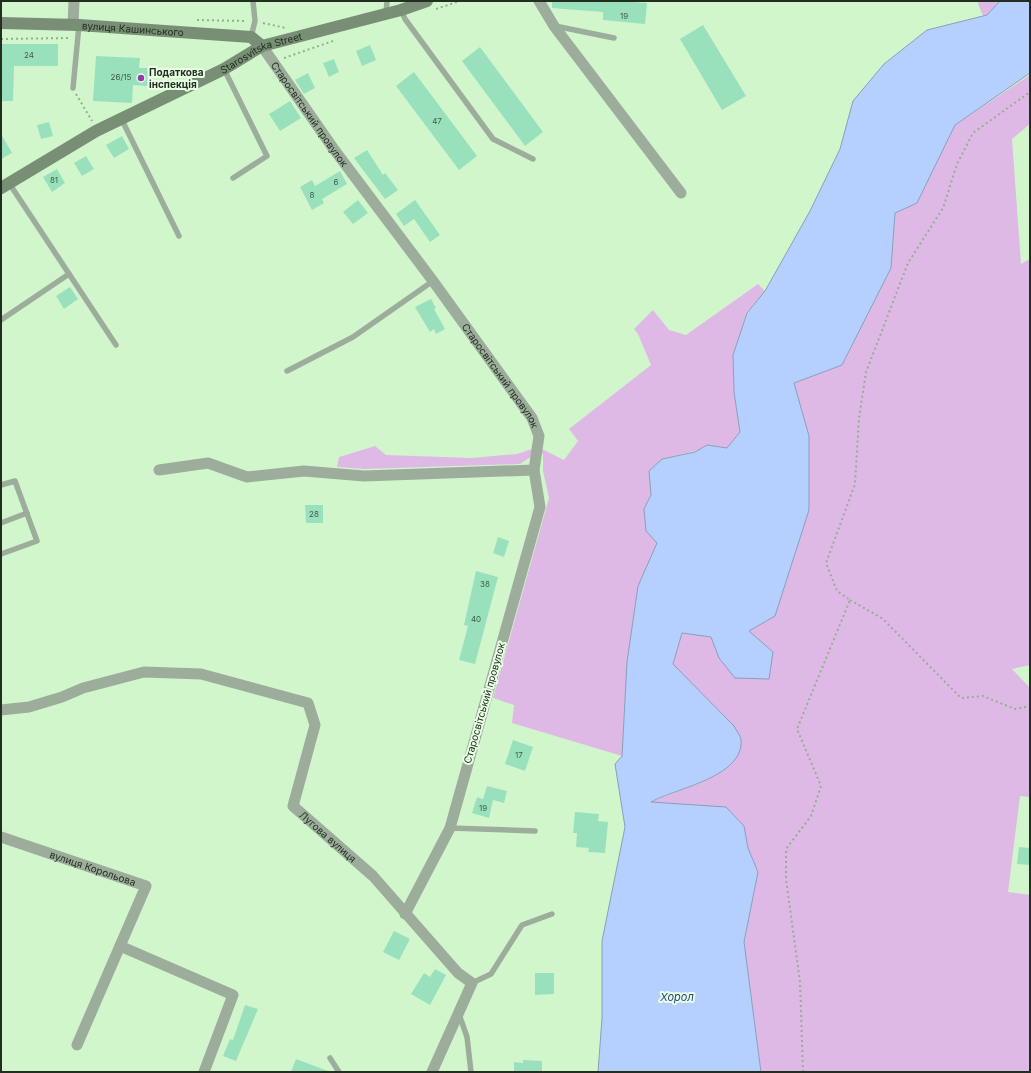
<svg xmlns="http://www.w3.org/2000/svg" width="1031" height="1073" font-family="Inter,sans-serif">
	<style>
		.green { fill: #dfb9e6 }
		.water { fill: #b5cffe; stroke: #899fbb }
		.building { fill: #99e1bc }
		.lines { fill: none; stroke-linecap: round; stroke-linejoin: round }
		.path { stroke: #93af8f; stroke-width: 2; stroke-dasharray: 2 3; stroke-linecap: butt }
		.lane { stroke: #9dad9b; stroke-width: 5.5 }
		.street { stroke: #9dad9b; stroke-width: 11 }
		.secondary { stroke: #788f75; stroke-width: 12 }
		.poi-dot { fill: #953ba5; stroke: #e9ffe5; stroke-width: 1.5 }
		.labels { text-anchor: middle; stroke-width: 4; stroke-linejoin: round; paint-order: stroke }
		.number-label { font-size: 8px; fill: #405c47 }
		.street-label { font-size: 10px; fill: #222f20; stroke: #e9ffe5 }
		.poi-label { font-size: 10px; font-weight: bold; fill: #222f20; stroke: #e9ffe5; text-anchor: start }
		.water-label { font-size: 11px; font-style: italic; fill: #23478b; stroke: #e9ffe5 }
	</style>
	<rect width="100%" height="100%" fill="#d2f6cc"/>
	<!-- green -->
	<g class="green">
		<path d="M977,1H1000L987,15L983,16Z"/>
		<path d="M1030,75V124L1012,139L1021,264L1030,259V665L1012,669L1030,688V797L1020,796L1008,892L1030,895V1072H761L744,942L758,872L748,848L744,826L650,802L700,783L724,770L734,726L673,664L682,632L712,637L719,658L773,652L748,631L809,436L794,383L842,365L891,268L895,213L917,203L955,125Z"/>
		<path d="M758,284L765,291L747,312L733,355L734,392L740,432L727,448L707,445L699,450L662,459L649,471L651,495L644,509L658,543L638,586L627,662L622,756L512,723L514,705L493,698L549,498L543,471V454L537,453L520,464L364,469L337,467L339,457L375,446L386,455L471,458L517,454L538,447L564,460L578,441L569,429L651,365L638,334L634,329L653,310L669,330L686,335Z"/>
	</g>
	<!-- water -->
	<path class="water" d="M1000,1H1030V73L955,125L917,203L895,213L891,268L842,365L794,383L809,436V510L775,616L749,631L773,652L769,679L735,678L719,658L711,637L682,633L673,664L734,726C736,730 740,735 741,739C745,777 676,788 651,802L726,807L744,826L748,848L758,872L744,942L761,1072H598L602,1018V941L625,827L615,764L622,756L627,662L638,586L657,543L646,531L644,509L651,495L649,471L662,459L695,452L707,445L727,448L740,432L734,392L733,355L747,313L765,291L810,211L840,149L853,101L884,64L927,30L987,15Z"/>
	<!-- building -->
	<g class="building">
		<path d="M552,1H621L647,3L645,24L603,20V12L552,8Z"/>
		<path d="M703,25L746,96L722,110L680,39Z"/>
		<path d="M1,44H58V66H14L13,101H1Z"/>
		<path d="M370,45L376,60L362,66L356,51Z"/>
		<path d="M480,47L543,132L525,146L462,61Z"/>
		<path d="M96,56L140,58L139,68H148L147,86L133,85L132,103L93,101Z"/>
		<path d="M334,59L339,72L329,77L323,63Z"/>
		<path d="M414,72L477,156L459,170L396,86Z"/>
		<path d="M308,73L315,88L304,94L295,80Z"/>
		<path d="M290,101L301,118L280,131L269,114Z"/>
		<path d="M49,122L53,136L41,139L37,125Z"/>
		<path d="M1,134L12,153L1,159Z"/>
		<path d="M122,136L129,149L114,158L106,145Z"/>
		<path d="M367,150L383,175L385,173L398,190L385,199L354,158Z"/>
		<path d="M86,156L94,169L82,176L74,163Z"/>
		<path d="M57,169L65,183L52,192L43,177Z"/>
		<path d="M340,171L347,184L322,199L324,203L312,210L300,187L312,180L315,186Z"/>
		<path d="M358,200L368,213L353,224L343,212Z"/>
		<path d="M415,200L440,235L430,242L414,219L404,226L396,214Z"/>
		<path d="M70,287L78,299L64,309L56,296Z"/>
		<path d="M431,299L436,308L434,309L445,329L436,334L434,329L430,332L415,307Z"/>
		<path d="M305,505H323V523H306Z"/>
		<path d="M498,537L509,541L504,557L493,553Z"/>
		<path d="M476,571L498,577L475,664L459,660L468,626L464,625Z"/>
		<path d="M513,740L533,747L525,771L505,764Z"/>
		<path d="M487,786L507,791L504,803L493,800L489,818L472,813L477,797L483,799Z"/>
		<path d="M575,812L599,814L598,821L608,822L605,853L588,852L589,848L576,847L577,833H573Z"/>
		<path d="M1019,847L1030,848V865L1017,864Z"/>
		<path d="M394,931L410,939L399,960L383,952Z"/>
		<path d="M435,969L446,975L430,1005L411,994L424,973L430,977Z"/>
		<path d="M535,973H554V994L535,995Z"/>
		<path d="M245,1005L258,1009L236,1061L223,1056L230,1039L233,1040Z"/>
		<path d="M296,1059L328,1071V1072H291Z"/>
		<path d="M523,1060L542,1061V1071L514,1072V1062L523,1063Z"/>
	</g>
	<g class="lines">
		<!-- path -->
		<g class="path">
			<path d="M436,9L460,1"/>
			<path d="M197,20L246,21"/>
			<path d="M263,23L286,28"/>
			<path d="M1,39L70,38"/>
			<path d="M284,58L333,41"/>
			<path d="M76,94L92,121"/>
			<path d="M850,600L883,619L961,698L983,696L1015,709L1030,706"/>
			<path d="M803,1072L800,982L786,879V849L811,816L821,786L797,729L850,600L837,591L826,563L855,484L859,418L866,372L908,263L943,208L957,164L973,133L1030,92"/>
		</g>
		<!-- lane -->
		<g class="lane">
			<path d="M401,10L405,19L493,139L533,159"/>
			<path d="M386,14L387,1"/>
			<path d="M555,26L614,38"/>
			<path d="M251,37L255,21L253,1"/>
			<path d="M224,69L267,156L233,178"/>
			<path d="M73,88L79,25"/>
			<path d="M121,118L179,236"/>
			<path d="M9,183L116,345"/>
			<path d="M1,320L69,274"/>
			<path d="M287,371L353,337L433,281"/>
			<path d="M1,485L15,481L37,541L1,554"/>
			<path d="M1,523L27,513"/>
			<path d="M450,828L535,831"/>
			<path d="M472,983L491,974L522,925L552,914"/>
			<path d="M459,1014L467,1037L471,1072"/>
			<path d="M330,1058L339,1072"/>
		</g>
		<!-- street -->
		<g class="street">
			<path d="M539,1L554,26L681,193"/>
			<path d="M73,25L74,1"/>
			<path id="s1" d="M262,46L333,148L433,281L532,418L539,436L534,470L540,507L450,828L405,914"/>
			<path d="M159,470L208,463L247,477L304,471L364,476L534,470"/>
			<path id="s2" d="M1,710L29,707L62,697L83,688L144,672L201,674L308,703L315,725L293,806L373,876L458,973L472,983L432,1072"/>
			<path id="s3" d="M1,837L146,886L77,1045"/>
			<path d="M120,946L233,995L204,1072"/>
		</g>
		<!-- secondary -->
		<g class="secondary">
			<path id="s4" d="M1,23L79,25L251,37L262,46"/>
			<path id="s5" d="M1,188L96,131L224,69L262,46L401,10L427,1"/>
		</g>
	</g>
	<!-- markers -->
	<circle class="poi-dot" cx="141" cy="78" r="4"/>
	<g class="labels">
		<!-- number labels -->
		<g class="number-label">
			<text x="624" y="19">19</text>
			<text x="29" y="58">24</text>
			<text x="121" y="80">26/15</text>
			<text x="437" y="124">47</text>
			<text x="54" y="183">81</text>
			<text x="336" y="185">6</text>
			<text x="312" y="198">8</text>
			<text x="314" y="517">28</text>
			<text x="485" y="587">38</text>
			<text x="476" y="622">40</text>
			<text x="519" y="758">17</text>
			<text x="483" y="811">19</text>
		</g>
		<!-- street labels -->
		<g class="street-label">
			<text dy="4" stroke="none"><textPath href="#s4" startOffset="132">вулиця Кашинського</textPath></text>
			<text dy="4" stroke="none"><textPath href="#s5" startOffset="294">Starosvitska Street</textPath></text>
			<text dy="4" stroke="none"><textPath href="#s1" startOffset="83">Старосвітський провулок</textPath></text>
			<text dy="4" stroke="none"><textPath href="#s1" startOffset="407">Старосвітський провулок</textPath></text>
			<text transform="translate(484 703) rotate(-74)" y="4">Старосвітський провулок</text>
			<text dy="4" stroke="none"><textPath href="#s2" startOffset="470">Лугова вулиця</textPath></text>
			<text dy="4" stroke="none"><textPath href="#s3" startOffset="97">вулиця Корольова</textPath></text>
		</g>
		<!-- poi labels -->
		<g class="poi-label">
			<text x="149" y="76">Податкова<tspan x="149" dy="12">інспекція</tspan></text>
		</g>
		<!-- water labels -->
		<g class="water-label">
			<text x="677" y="1001">Хорол</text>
		</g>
	</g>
	<!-- border -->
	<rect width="1031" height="1073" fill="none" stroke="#222f20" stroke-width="4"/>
</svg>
